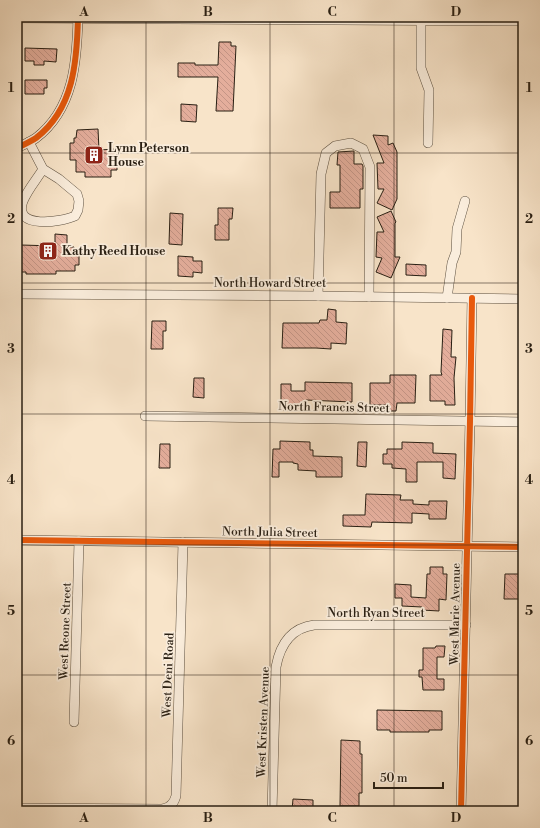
<svg xmlns="http://www.w3.org/2000/svg" width="540" height="828" font-family="'Libre Bodoni',serif">
	<style>
		.building { fill: url(#building-back-hatch); stroke: #291f13 }
		.lines { fill: none; stroke-linecap: round; stroke-linejoin: round }
		.minor-casing { stroke: #5d5040; stroke-width: 10 }
		.minor { stroke: #faeddc; stroke-width: 9 }
		.cycleway-casing { stroke: #faeddc; stroke-width: 8 }
		.cycleway { stroke: #e8590c; stroke-width: 6 }
		.grid { fill: none; stroke: #291f13; stroke-width: 1; stroke-opacity: 0.55 }
		.labels { text-anchor: middle; stroke-width: 3.5; stroke-linejoin: round; paint-order: stroke }
		.poi-label { font-size: 12px; font-weight: bold; fill: #291f13; stroke: #faeddc; text-anchor: start }
		.street-label { font-size: 12px; fill: #291f13; stroke: #faeddc }
		.neatline { fill: none; stroke: #291f13; stroke-width: 1.5 }
		.grid-label { font-size: 13px; text-anchor: middle; font-weight: bold; fill: #291f13 }
	</style>
	<defs>
		<pattern id="building-back-hatch" width="6" height="6" patternUnits="userSpaceOnUse"><rect width="6" height="6" fill="#e4ae9c"/><path d="M-1 5l2 2M0 0l6 6M5-1l2 2" fill="none" stroke="#c49586"/></pattern>
	</defs>
	<rect width="100%" height="100%" fill="#f8e4c9"/>
	<filter id="stains"><feTurbulence type="fractalNoise" baseFrequency=".005" numOctaves="4"/><feColorMatrix values="0 0 0 0 .2 0 0 0 0 .09 0 0 0 0 .02 0 0 0 .5 -.17"/></filter>
	<radialGradient id="worn" r=".72"><stop offset=".6" stop-color="#630" stop-opacity="0"/><stop offset="1" stop-color="#630" stop-opacity=".3"/></radialGradient>
	<!-- building -->
	<g class="building">
		<path d="M219,42H231V46H236L233,111H216L218,77H178V63H195V65H218Z"/>
		<path d="M25,48L57,49L56,62L44,61V65H34V61H25Z"/>
		<path d="M25,80H47V88H44V94H25Z"/>
		<path d="M181,104L197,105L196,122L181,121Z"/>
		<path d="M98,129L99,150L117,149V170H111V177H85V172H76V160H70V143H74V138H76L77,130Z"/>
		<path d="M373,135L388,136V145L393,143L397,152V199L392,210L377,203L384,189H378L377,163H384Z"/>
		<path d="M354,151V164H362L363,166V189H360V208H330V192H340V165H337L338,152Z"/>
		<path d="M218,208H233L232,219H229V240H215V225H218Z"/>
		<path d="M391,211L396,222L395,223V257H400L391,278L376,272L382,258L376,257L377,232H384L377,217Z"/>
		<path d="M170,213L183,214L182,245L169,244Z"/>
		<path d="M55,234L67,235V247H74V254H79V265H75V271H56V274H26V272H20V266H17V257H21V245L55,246Z"/>
		<path d="M178,256L193,257V261H202V273L193,272V277L178,276Z"/>
		<path d="M406,264L426,265V276L406,275Z"/>
		<path d="M328,309L336,310V322L347,323L346,344L331,343V349L316,348H282L283,323H319L320,320H327Z"/>
		<path d="M152,321H166V331H163V349H151Z"/>
		<path d="M443,329L452,330L451,357H456L454,378L455,405H445V401H430V375H442L441,372Z"/>
		<path d="M390,375H416L415,403H397L396,411H388V405H370V383H390Z"/>
		<path d="M194,378H204V398L193,397Z"/>
		<path d="M305,382L352,383V402L306,400L305,410H281V384H291V391H305Z"/>
		<path d="M280,441L310,442V450H313V456L342,457V477H316V471L298,470V464L293,463V462H279V477H272L273,449H280Z"/>
		<path d="M358,442H367L366,467L357,466Z"/>
		<path d="M402,442L433,443V453L456,454L455,479L443,478V462H417V482H406V469L392,468V464H383V454H387V449H402Z"/>
		<path d="M160,444H170V468H159Z"/>
		<path d="M366,494L401,495L400,500H413V504L429,505V501H447L446,519H429V514L412,513V523L372,522L371,527L343,526V515H365Z"/>
		<path d="M430,567H443V574H447L446,600L439,599V611L422,610V607L402,606V598H395V584L411,585V597L426,598L427,574H430Z"/>
		<path d="M505,574H523V599H504Z"/>
		<path d="M436,646H445L444,657H437V679H444V690H423L422,677H419V670H423V648H435Z"/>
		<path d="M377,710L442,711V730H429V732H390V730H377Z"/>
		<path d="M341,740L360,741V754H362V793H359V806H340Z"/>
		<path d="M293,799L313,800V811L292,810Z"/>
	</g>
	<g class="lines">
		<!-- minor casing -->
		<g class="minor-casing">
			<g id="minor">
				<path d="M17,18L523,21"/>
				<path d="M421,20V68L429,90L428,143"/>
				<path d="M29,142L43,169L59,179L77,194L79,201L78,210L75,216C62,222 12,230 23,201C28,189 37,179 43,169"/>
				<path d="M17,148C23,145 30,142 36,138C74,109 77,61 78,17"/>
				<path d="M17,294L318,296L523,299"/>
				<path d="M318,296L321,174L326,153L335,146L351,143L363,149L370,167L369,297"/>
				<path d="M447,298L452,263L456,252L457,229L465,201"/>
				<path d="M145,416L523,422"/>
				<path d="M17,540L523,547"/>
				<path d="M74,722L79,541"/>
				<path d="M17,808L162,809C170,808 174,803 176,796L183,542"/>
				<path d="M272,811L276,667C280,645 291,628 314,625H466"/>
				<path d="M461,811L470,421L472,298"/>
			</g>
		</g>
		<!-- minor -->
		<use href="#minor" class="minor"/>
		<!-- cycleway casing -->
		<g class="cycleway-casing">
			<g id="cycleway">
				<path d="M17,148C23,145 30,142 36,138C74,109 77,61 78,17"/>
				<path d="M17,540L523,547"/>
				<path d="M461,811L470,421L472,298"/>
			</g>
		</g>
		<!-- cycleway -->
		<use href="#cycleway" class="cycleway"/>
	</g>
	<!-- grid -->
	<path class="grid" d="M146,17V811M270,17V811M394,17V811M17,153H523M17,283H523M17,414H523M17,545H523M17,675H523"/>
	<!-- icons -->
	<defs>
		<g id="building-square" transform="scale(1)"><rect x="-9" y="-9" width="18" height="18" rx="4" fill="#8f2418" stroke="#faeddc"/><path d="M-4-6H4V6H1V3H-1V6H-4ZM-2.5-4.3h1.7v1.8h-1.7ZM.8-4.3h1.7v1.8H.8ZM-2.5-1h1.7V.8h-1.7ZM.8-1h1.7V.8H.8Z" fill="#fff"/></g>
	</defs>
	<g fill-rule="evenodd">
		<use href="#building-square" x="94" y="155"/>
		<use href="#building-square" x="48" y="251"/>
	</g>
	<g class="labels">
		<!-- poi labels -->
		<g class="poi-label">
			<text x="108" y="152">Lynn Peterson<tspan x="108" dy="14">House</tspan></text>
			<text x="62" y="255">Kathy Reed House</text>
		</g>
		<!-- street labels -->
		<g class="street-label">
			<text x="270" y="287">North Howard Street</text>
			<text transform="translate(334 407) rotate(1)" y="4">North Francis Street</text>
			<text transform="translate(270 532) rotate(1)" y="4">North Julia Street</text>
			<text x="376" y="617">North Ryan Street</text>
			<text transform="translate(455 614) rotate(-89)" y="4">West Marie Avenue</text>
			<text transform="translate(65 631) rotate(-88)" y="4">West Reone Street</text>
			<text transform="translate(168 675) rotate(-88)" y="4">West Deni Road</text>
			<text transform="translate(263 722) rotate(-88)" y="4">West Kristen Avenue</text>
		</g>
	</g>
	<!-- margin -->
	<rect width="540" height="828" fill="none" stroke="#f8e4c9" stroke-width="44"/>
	<!-- scale -->
	<path d="M374 782v6h69v-6" fill="none" stroke="#291f13" stroke-width="2"/>
	<text x="380" y="782" font-size="12" fill="#291f13" stroke="#faeddc" stroke-width="3" paint-order="stroke">50 m</text>
	<rect x="22" y="22" width="496" height="784" class="neatline"/>
	<g class="grid-label">
		<text x="84" y="16">A</text>
		<text x="208" y="16">B</text>
		<text x="332" y="16">C</text>
		<text x="456" y="16">D</text>
		<text x="11" y="92">1</text>
		<text x="529" y="92">1</text>
		<text x="11" y="223">2</text>
		<text x="529" y="223">2</text>
		<text x="11" y="353">3</text>
		<text x="529" y="353">3</text>
		<text x="11" y="484">4</text>
		<text x="529" y="484">4</text>
		<text x="11" y="615">5</text>
		<text x="529" y="615">5</text>
		<text x="11" y="745">6</text>
		<text x="529" y="745">6</text>
		<text x="84" y="822">A</text>
		<text x="208" y="822">B</text>
		<text x="332" y="822">C</text>
		<text x="456" y="822">D</text>
	</g>
	<rect width="100%" height="100%" filter="url(#stains)"/>
	<rect width="100%" height="100%" fill="url(#worn)"/>
</svg>
